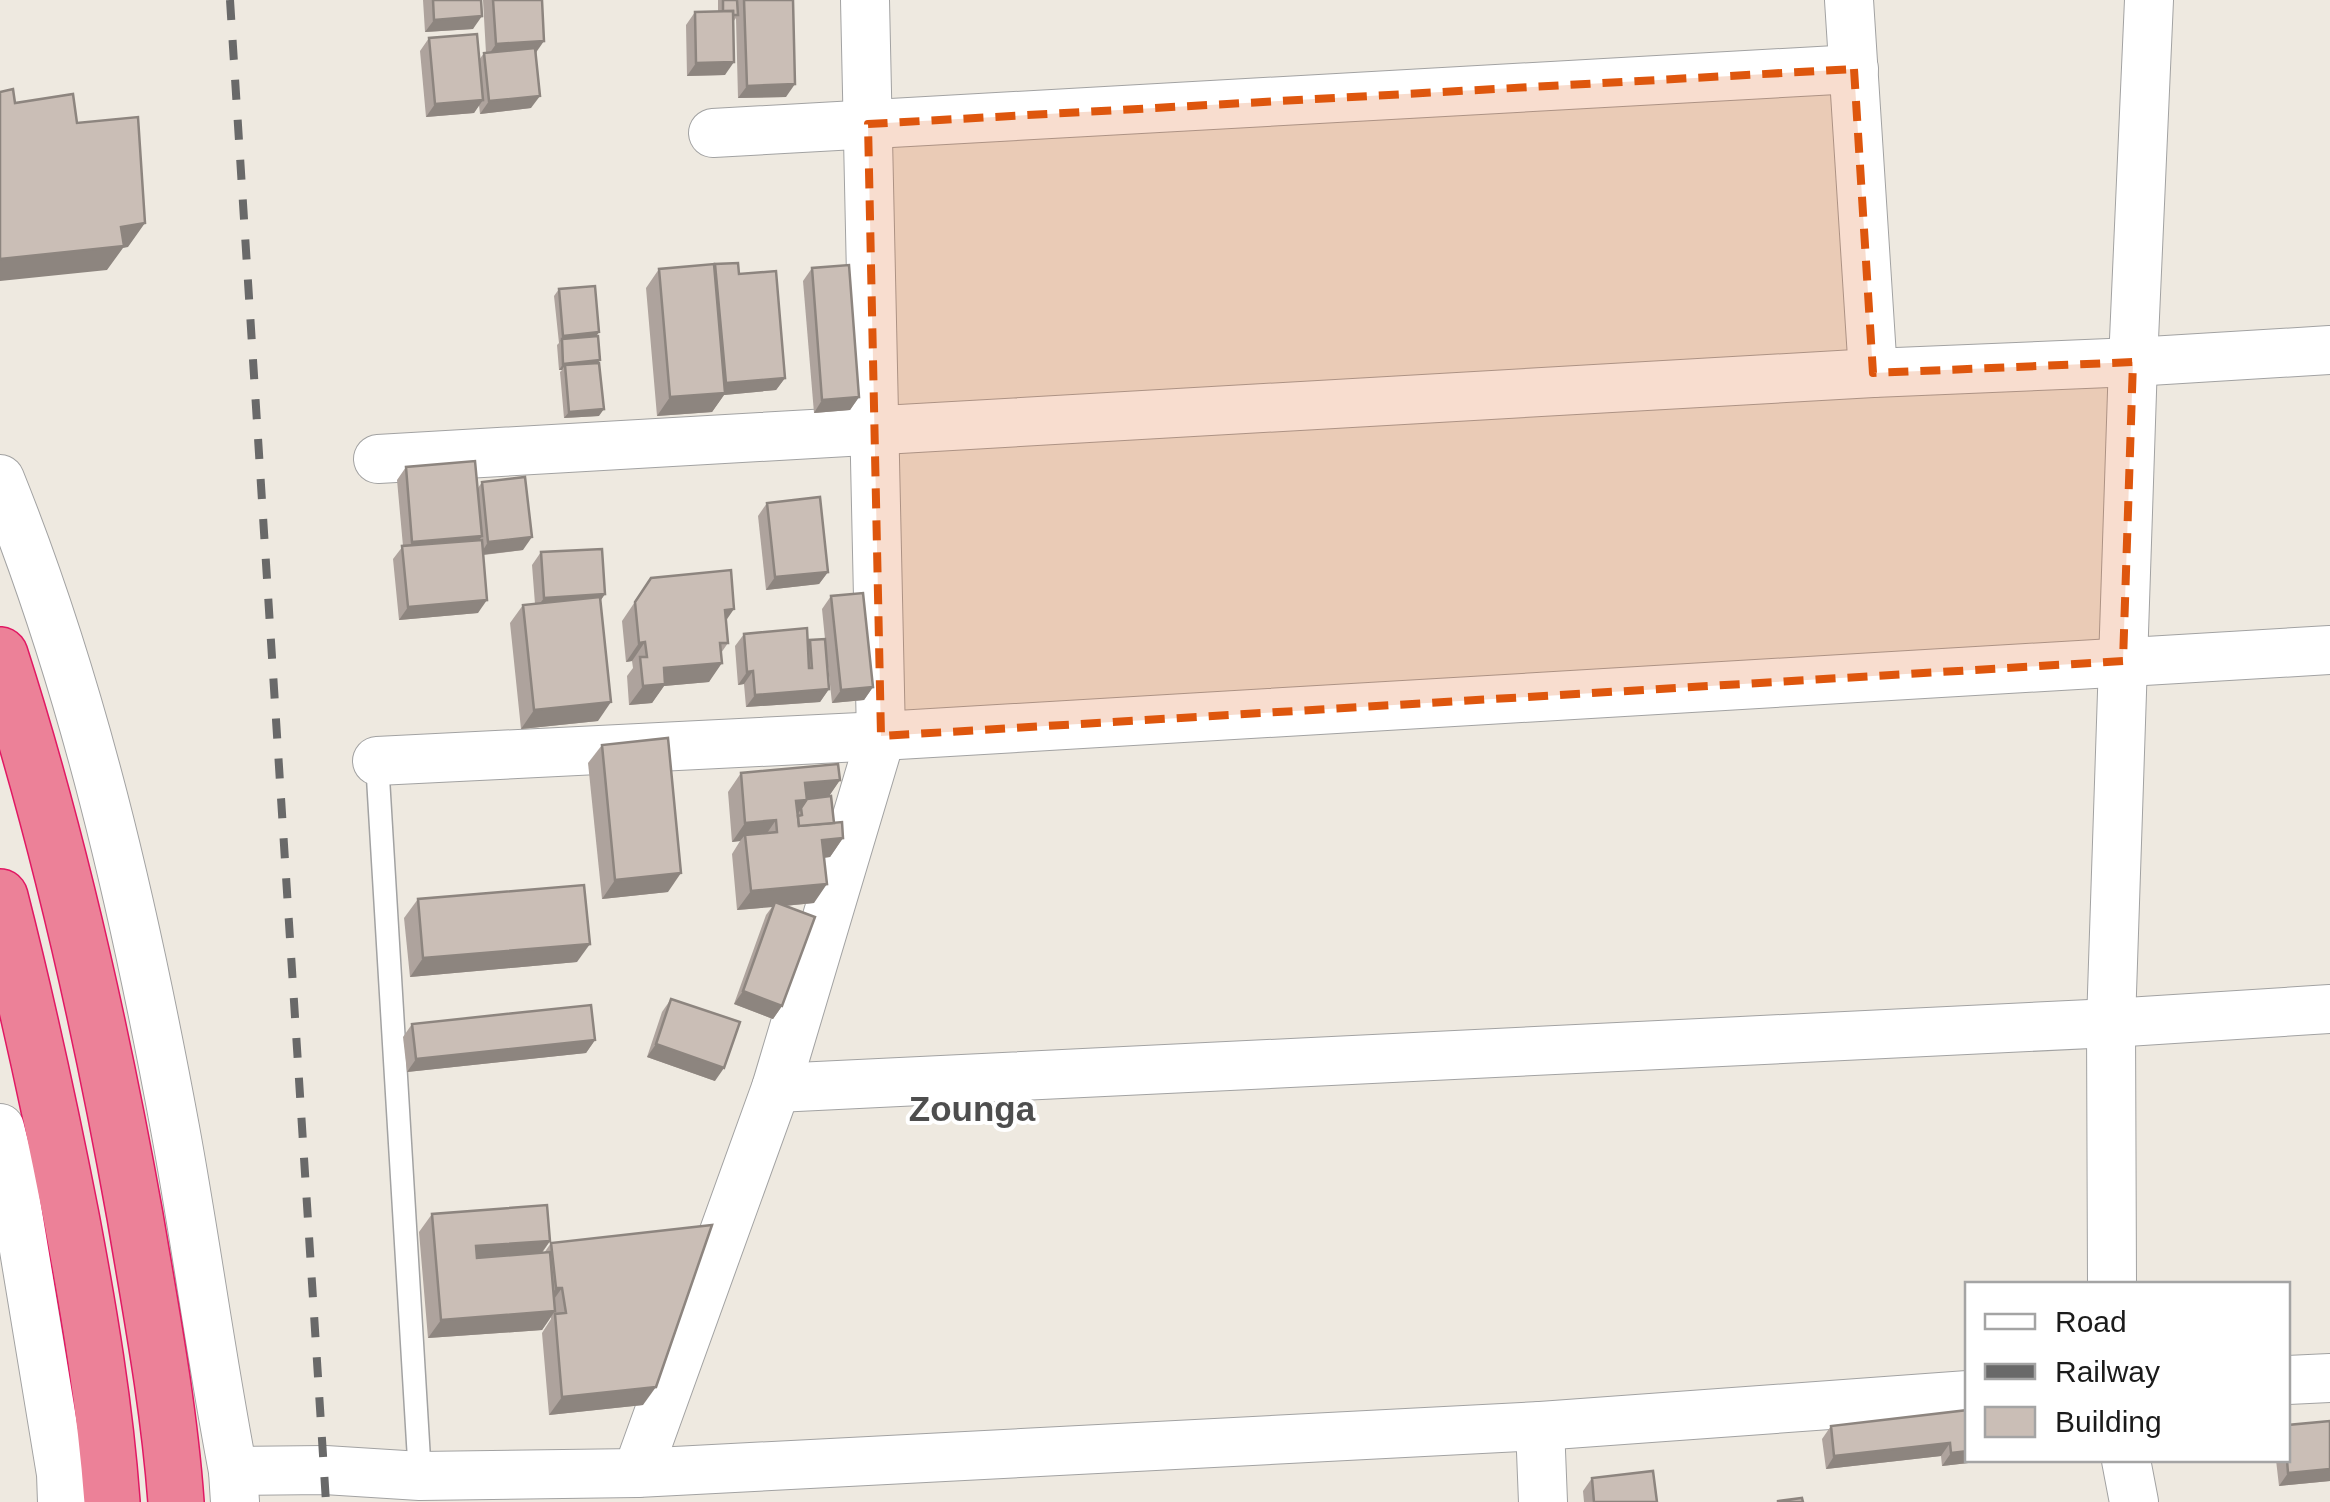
<svg xmlns="http://www.w3.org/2000/svg" width="2330" height="1502" font-family="Helvetica,sans-serif">
	<style>
		.lines { fill: none; stroke-linecap: round; stroke-linejoin: round }
		.lane-casing { stroke: #a2a2a2; stroke-width: 25 }
		.street-casing { stroke: #a2a2a2; stroke-width: 50 }
		.highway-casing { stroke: #e11863; stroke-width: 58 }
		.lane { stroke: #fff; stroke-width: 22 }
		.street { stroke: #fff; stroke-width: 48 }
		.highway { stroke: #ec8198; stroke-width: 55 }
		.rail { stroke: #696969; stroke-width: 8; stroke-dasharray: 20 20; stroke-linecap: butt }
		.wall { fill: #aea39d }
		.shaded-wall { fill: #8d857f }
		.building { fill: #cabeb6; stroke: #8d857f; stroke-width: 2.5 }
		.marked { fill: #de560d; fill-opacity: 0.2; stroke: #de560d; stroke-width: 8; stroke-dasharray: 20 12; stroke-linejoin: round }
		.labels { text-anchor: middle; stroke-width: 8; stroke-linejoin: round; paint-order: stroke }
		.quarter-label { font-size: 35px; font-weight: bold; fill: #4e4e4e; stroke: #fff }
	</style>
	<rect width="100%" height="100%" fill="#eee9e0"/>
	<g class="lines">
		<!-- lane casing -->
		<g class="lane-casing">
			<path id="lane" d="M377,761L420,1476"/>
		</g>
		<!-- street casing -->
		<g class="street-casing">
			<g id="street">
				<path d="M1849,0L1873,373"/>
				<path d="M713,133L1854,69"/>
				<path d="M378,459L1873,373L2133,362L2330,350"/>
				<path d="M0,479C84,687 134,907 175,1128C196,1242 211,1357 233,1471L235,1502"/>
				<path d="M377,761L881,736L2330,650"/>
				<path d="M776,1088L2111,1023L2330,1009"/>
				<path d="M0,1128L11,1171L61,1474L62,1502"/>
				<path d="M2112,1284L2111,1023L2133,362L2149,0"/>
				<path d="M2288,1380L2330,1378"/>
				<path d="M1540,1426L1543,1502"/>
				<path d="M2126,1460L2134,1502"/>
				<path d="M233,1471L325,1470L420,1476L637,1473L1540,1426L1968,1395"/>
				<path d="M637,1473L776,1088L881,736L865,0"/>
			</g>
		</g>
		<!-- highway casing -->
		<g class="highway-casing">
			<g id="highway">
				<path d="M0,655C59,838 101,1027 135,1216C151,1311 169,1406 176,1502"/>
				<path d="M0,897C27,1003 50,1109 71,1216C89,1311 105,1406 112,1502"/>
			</g>
		</g>
		<!-- lane -->
		<use href="#lane" class="lane"/>
		<!-- street -->
		<use href="#street" class="street"/>
		<!-- highway -->
		<use href="#highway" class="highway"/>
		<!-- rail -->
		<path class="rail" d="M230,0L326,1502"/>
	</g>
	<!-- wall -->
	<g class="wall">
		<path d="M423,0H481L473,29L425,32Z"/>
		<path d="M483,0H542L531,108L480,114L479,105L474,113L426,117L420,51L429,38L479,60L484,53H486Z"/>
		<path d="M718,0H793L786,97L738,98L736,18L733,22L725,75L687,76L686,25L695,12H718Z"/>
		<path d="M812,268L859,397L850,410L814,413L803,281Z"/>
		<path d="M659,269L739,274L785,378L776,390L724,395L712,412L657,416L646,288Z"/>
		<path d="M559,289L599,332L596,337L599,416L564,418L560,372L562,370H559L557,345L559,343L554,296Z"/>
		<path d="M406,467L478,488L482,482L523,550L484,555L478,613L399,620L393,559L403,546L397,480Z"/>
		<path d="M767,503L828,572L819,584L766,590L758,516Z"/>
		<path d="M541,552L605,594L600,601L598,721L521,729L510,623L523,605L535,604L532,565Z"/>
		<path d="M651,578L726,621L728,643L721,653L709,682L664,686L652,703L629,705L627,676L633,668L632,661L626,662L622,621Z"/>
		<path d="M831,596L873,687L864,700L832,703L827,657L829,689L820,702L746,707L744,684L738,685L735,646L744,634L808,643L810,640L825,639L822,609Z"/>
		<path d="M602,745L668,892L602,899L588,763Z"/>
		<path d="M741,773L840,780L829,796L834,823L843,838L830,857L824,858L814,903L784,906L782,1006L773,1019L734,1004L766,915L772,907L737,910L732,854L740,841L732,842L728,792Z"/>
		<path d="M418,899L577,962L410,977L404,918Z"/>
		<path d="M671,999L715,1081L647,1057L662,1012Z"/>
		<path d="M412,1024L595,1040L586,1053L407,1072L403,1037Z"/>
		<path d="M432,1214L550,1241L542,1253H544L551,1243L643,1405L549,1415L542,1333L551,1319V1317L542,1330L428,1338L419,1232Z"/>
		<path d="M1968,1410L1977,1462L1942,1466L1941,1456L1826,1469L1822,1439L1831,1426Z"/>
		<path d="M2330,1421V1481L2279,1486L2276,1460H2288Z"/>
		<path d="M1592,1478L1657,1502H1584L1583,1491Z"/>
	</g>
	<!-- shaded-wall -->
	<g class="shaded-wall">
		<path d="M482,16L473,29L425,32L434,20Z"/>
		<path d="M544,41L535,54L487,57L496,44Z"/>
		<path d="M734,62L725,75L687,76L696,63Z"/>
		<path d="M795,84L786,97L738,98L747,86Z"/>
		<path d="M540,96L531,108L480,114L489,101Z"/>
		<path d="M483,100L474,113L426,117L435,104Z"/>
		<path d="M145,223L128,247L123,248L107,270L0,281V259L121,227Z"/>
		<path d="M599,332L594,339H562L559,343L563,336Z"/>
		<path d="M600,360L595,367L565,365L562,370H559L563,364Z"/>
		<path d="M785,378L776,390L724,395L712,412L657,416L670,397L718,393L726,383Z"/>
		<path d="M859,397L850,410L814,413L822,400Z"/>
		<path d="M604,409L599,416L564,418L569,412Z"/>
		<path d="M482,536L473,549L404,555L412,542Z"/>
		<path d="M532,537L523,550L480,555L488,542Z"/>
		<path d="M828,572L819,584L766,590L775,577Z"/>
		<path d="M605,594L596,607L535,610L544,598Z"/>
		<path d="M487,600L478,613L399,620L408,607Z"/>
		<path d="M734,609L721,628L725,610Z"/>
		<path d="M645,642L632,661L626,662L639,643Z"/>
		<path d="M722,663L709,682L664,686L652,703L629,705L643,686L664,668Z"/>
		<path d="M753,671L744,684L738,685L747,672Z"/>
		<path d="M873,687L864,700L832,703L841,690Z"/>
		<path d="M829,689L820,702L746,707L755,695Z"/>
		<path d="M611,702L598,721L521,729L534,710Z"/>
		<path d="M840,780L827,799L807,801L794,819L795,802L805,783Z"/>
		<path d="M776,820L763,839L745,835L740,841L732,842L745,823Z"/>
		<path d="M843,838L830,857L809,859L822,840Z"/>
		<path d="M681,873L668,892L602,899L615,880Z"/>
		<path d="M827,884L814,903L773,907L775,902L772,907L737,910L751,891Z"/>
		<path d="M590,944L577,962L410,977L423,958Z"/>
		<path d="M743,991L782,1006L773,1019L734,1004Z"/>
		<path d="M595,1040L586,1053L407,1072L416,1059Z"/>
		<path d="M656,1044L724,1068L715,1081L647,1057Z"/>
		<path d="M550,1241L537,1259L462,1265L476,1246Z"/>
		<path d="M556,1288H562L549,1306L543,1307Z"/>
		<path d="M555,1311L542,1330L428,1338L441,1320Z"/>
		<path d="M656,1387L643,1405L549,1415L562,1397Z"/>
		<path d="M1950,1443L1941,1456L1826,1469L1834,1456Z"/>
		<path d="M1968,1451V1460H1978L1977,1462L1942,1466L1951,1453Z"/>
		<path d="M2330,1469V1481L2279,1486L2288,1473Z"/>
	</g>
	<!-- building -->
	<g class="building">
		<path d="M433,0H481L482,16L434,20Z"/>
		<path d="M493,0H542L544,41L496,44Z"/>
		<path d="M723,0H737L738,15H733V11H723Z"/>
		<path d="M744,0H793L795,84L747,86Z"/>
		<path d="M733,11L734,62L696,63L695,12Z"/>
		<path d="M477,34L483,100L435,104L429,38Z"/>
		<path d="M535,48L540,96L489,101L484,53Z"/>
		<path d="M13,89L15,103L73,94L77,123L138,117L145,223L121,227L124,246L0,259V92Z"/>
		<path d="M738,263L739,274L776,271L785,378L726,383L715,264Z"/>
		<path d="M714,264L725,393L670,397L659,269Z"/>
		<path d="M849,265L859,397L822,400L812,268Z"/>
		<path d="M595,286L599,332L563,336L559,289Z"/>
		<path d="M598,336L600,360L563,364L562,339Z"/>
		<path d="M599,363L604,409L569,412L565,365Z"/>
		<path d="M475,461L482,536L412,542L406,467Z"/>
		<path d="M525,477L532,537L488,542L482,482Z"/>
		<path d="M820,497L828,572L775,577L767,503Z"/>
		<path d="M482,540L487,600L408,607L402,546Z"/>
		<path d="M602,549L605,594L544,598L541,552Z"/>
		<path d="M731,570L734,609L725,610L728,643H720L722,663L664,668L665,684L643,686L640,657H647L645,642L639,643L635,602L651,578Z"/>
		<path d="M863,593L873,687L841,690L831,596Z"/>
		<path d="M600,597L611,702L534,710L523,605Z"/>
		<path d="M807,628L809,668H812L810,640L825,639L829,689L755,695L753,671L747,672L744,634Z"/>
		<path d="M668,738L681,873L615,880L602,745Z"/>
		<path d="M838,764L840,780L805,783L807,800L796,801L799,826L842,822L843,838L822,840L827,884L751,891L745,835L777,832L776,820L745,823L741,773Z"/>
		<path d="M831,796L834,823L799,826L798,816L802,815L801,808L807,799Z"/>
		<path d="M584,885L590,944L423,958L418,899Z"/>
		<path d="M775,902L815,917L782,1006L743,991Z"/>
		<path d="M671,999L740,1022L724,1068L656,1044Z"/>
		<path d="M591,1005L595,1040L416,1059L412,1024Z"/>
		<path d="M547,1205L550,1241L476,1246L477,1258L550,1252L555,1311L441,1320L432,1214Z"/>
		<path d="M712,1225L656,1387L562,1397L555,1314L566,1313L562,1288H556L551,1243Z"/>
		<path d="M1968,1410V1451L1951,1453L1950,1443L1834,1456L1831,1426Z"/>
		<path d="M2330,1421V1469L2288,1473L2287,1460L2288,1425Z"/>
		<path d="M1653,1471L1657,1502H1594L1592,1478Z"/>
		<path d="M1802,1498L1803,1502H1778V1501Z"/>
	</g>
	<!-- marked area -->
	<path class="marked" d="M1854,69L1873,373L2133,362L2123,661L881,736L868,124Z"/>
	<g class="labels">
		<!-- quarter labels -->
		<g class="quarter-label">
			<text x="972" y="1121">Zounga</text>
		</g>
	</g>
	<!-- legend -->
	<rect x="1965" y="1282" width="325" height="180" fill="#ffffff" stroke="#a4a4a4" stroke-width="2.5"/>
	<rect x="1985" y="1314" width="50" height="15" fill="#ffffff" stroke="#a4a4a4" stroke-width="2.5"/>
	<text x="2055" y="1332" font-size="30" fill="#1b1b1b">Road</text>
	<rect x="1985" y="1364" width="50" height="15" fill="#696969" stroke="#a4a4a4" stroke-width="2.5"/>
	<text x="2055" y="1382" font-size="30" fill="#1b1b1b">Railway</text>
	<rect x="1985" y="1407" width="50" height="30" fill="#cabeb6" stroke="#a4a4a4" stroke-width="2.5"/>
	<text x="2055" y="1432" font-size="30" fill="#1b1b1b">Building</text>
</svg>
